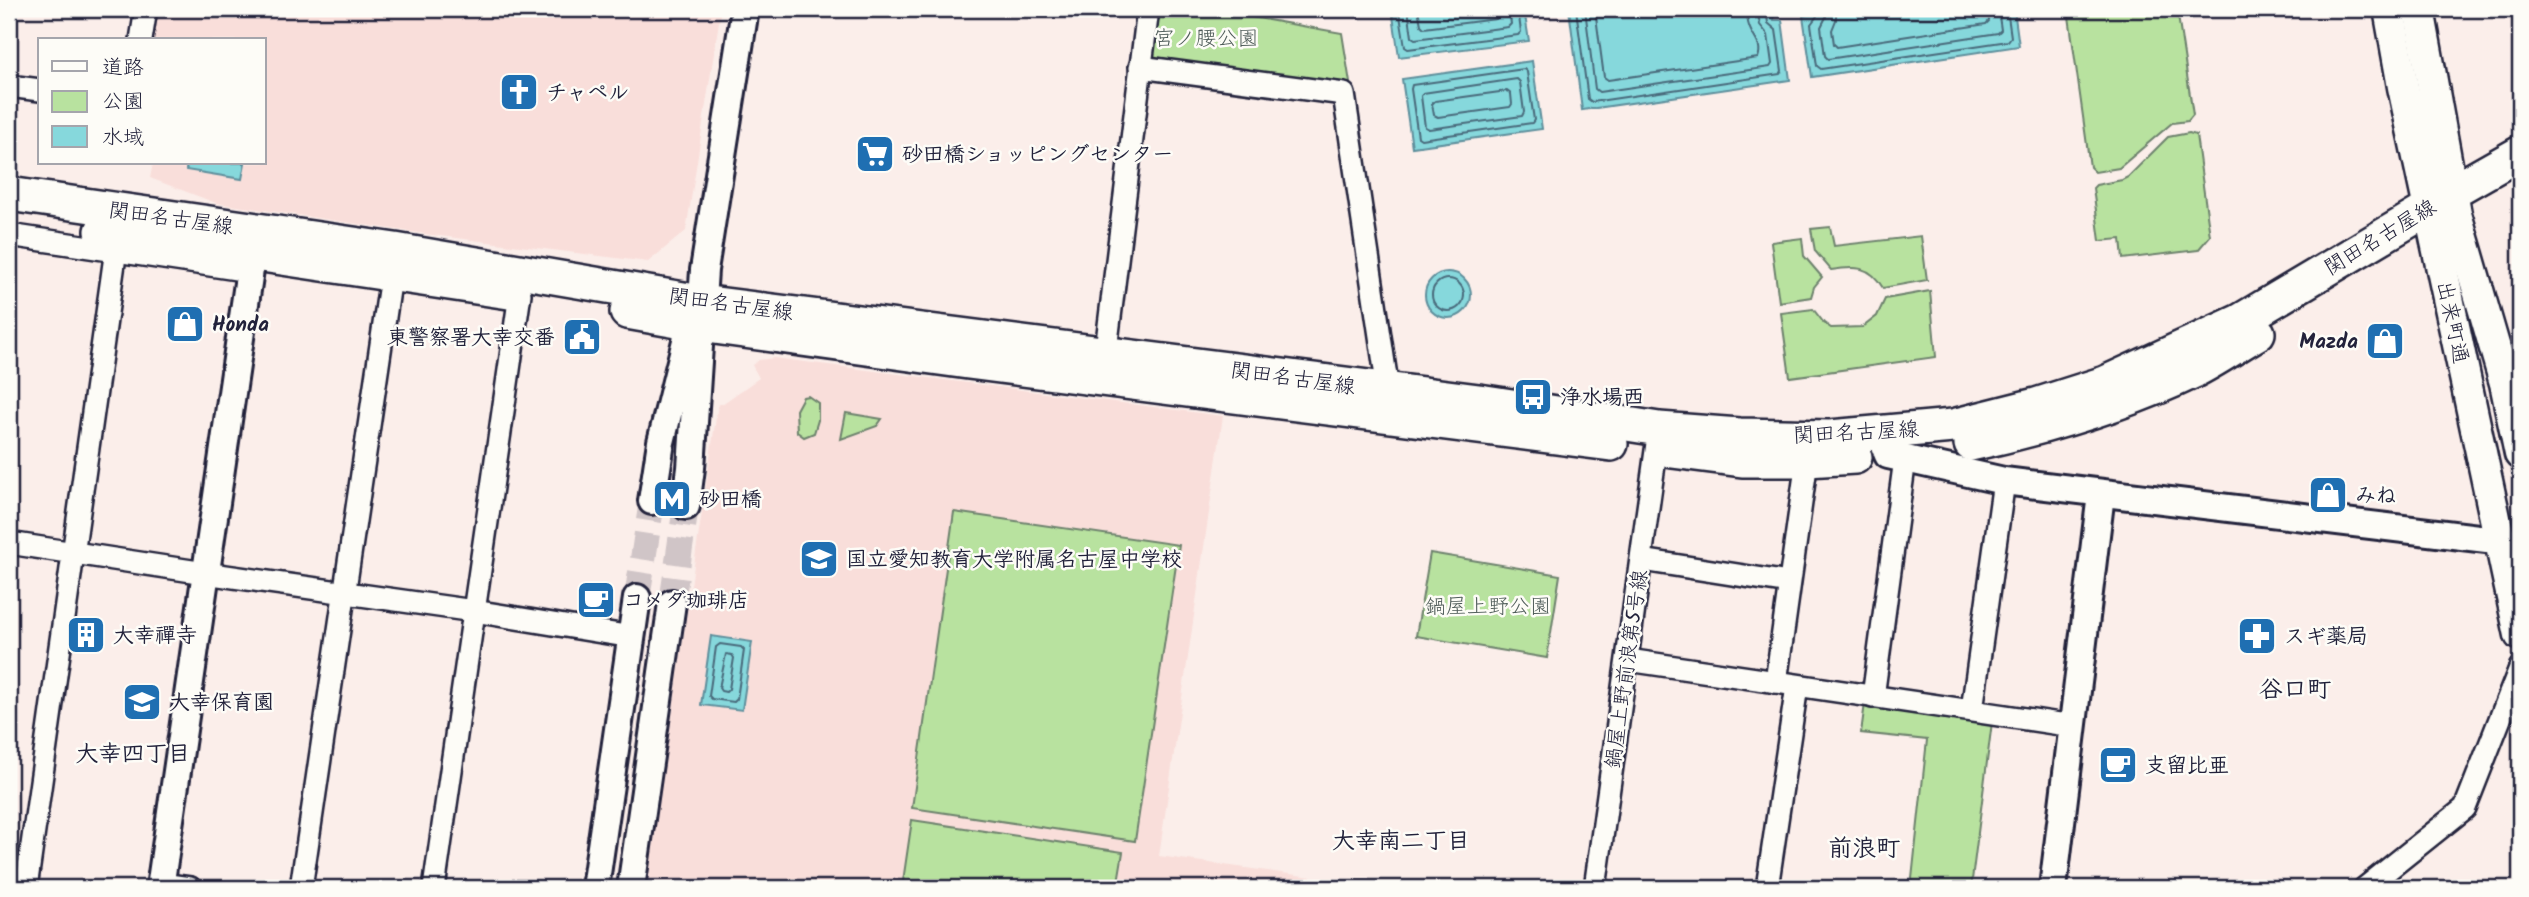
<svg xmlns="http://www.w3.org/2000/svg" width="2529" height="897" font-family="Kalam,'Klee One',sans-serif">
	<style>
		.built { fill: #f9deda }
		.green { fill: #b8e29f; stroke: #6d826d; stroke-width: 2 }
		.water { fill: #86d8dc; stroke: #5e8f9c; stroke-width: 2 }
		.lines { fill: none; stroke-linecap: round; stroke-linejoin: round }
		.shore { stroke: #4a6b7b; stroke-width: 2 }
		.tertiary-tunnel { stroke: #d0c5c7; stroke-width: 26; stroke-dasharray: 26 13; stroke-linecap: butt }
		.minor-casing { stroke: #22223b; stroke-width: 26 }
		.tertiary-casing { stroke: #22223b; stroke-width: 32 }
		.secondary-casing { stroke: #22223b; stroke-width: 35 }
		.primary-casing { stroke: #22223b; stroke-width: 38 }
		.minor { stroke: #fdfcf7; stroke-width: 21 }
		.tertiary { stroke: #fdfcf7; stroke-width: 26 }
		.secondary { stroke: #fdfcf7; stroke-width: 30 }
		.primary { stroke: #fdfcf7; stroke-width: 33 }
		.labels { text-anchor: middle; stroke-width: 5; stroke-linejoin: round; paint-order: stroke }
		.park-label { font-size: 21px; fill: #4f5c59; stroke: #fdfcf7 }
		.poi-label { font-size: 21px; font-weight: bold; fill: #22223b; stroke: #fdfcf7; text-anchor: start }
		.street-label { font-size: 21px; fill: #22223b; stroke: #fdfcf7 }
		.neighbourhood-label { font-size: 23px; font-weight: bold; fill: #22223b; stroke: #fdfcf7 }
		.quarter-label { font-size: 24px; font-weight: bold; fill: #22223b; stroke: #fdfcf7 }
	</style>
	<rect width="100%" height="100%" fill="#fbeeea"/>
	<filter id="ink" filterUnits="userSpaceOnUse"><feTurbulence type="fractalNoise" baseFrequency=".0143" numOctaves="2"/><feDisplacementMap in="SourceGraphic" scale="14" xChannelSelector="R" yChannelSelector="G"/><feConvolveMatrix kernelMatrix="1 2 1 2 8 2 1 2 1" color-interpolation-filters="sRGB"/></filter>
	<g filter="url(#ink)">
		<!-- built -->
		<g class="built">
			<path d="M155,9H721L686,231L648,262L432,235L216,203L150,178L153,163H264V40H150Z"/>
			<path d="M774,358L1223,416L1159,856L1391,888H646L718,404H722L759,378L752,365L759,360Z"/>
		</g>
		<!-- green -->
		<g class="green">
			<path d="M1156,9H1206L1342,33L1351,89L1156,61L1151,50Z"/>
			<path d="M2068,9H2177L2193,115L2188,121L2172,123L2119,168L2095,172L2090,167Z"/>
			<path d="M2189,133L2196,135L2210,236L2198,250L2123,259L2121,239L2100,241L2093,188L2096,185L2122,180L2128,177L2168,137Z"/>
			<path d="M1830,227L1834,246L1921,236L1927,280L1883,288C1870,265 1854,266 1831,270L1815,251L1811,229Z"/>
			<path d="M1802,238L1804,256L1822,277L1814,287L1811,297L1779,302L1771,242Z"/>
			<path d="M1930,291L1936,357L1790,377L1781,313L1813,309L1824,323L1831,328L1863,327L1877,316L1885,299Z"/>
			<path d="M808,396L818,403V420L814,433L804,437L797,432L796,410L803,397Z"/>
			<path d="M846,413L882,419L877,426L841,439Z"/>
			<path d="M954,512L1179,545L1135,841L912,808Z"/>
			<path d="M1430,553L1560,575L1547,658L1416,636Z"/>
			<path d="M1865,703L1992,722L1971,888H1911L1927,740L1861,733Z"/>
			<path d="M912,820L1123,852L1117,888H902Z"/>
		</g>
		<!-- water -->
		<g class="water">
			<path d="M1392,9H1524L1529,41L1399,57Z"/>
			<path d="M1569,9H1778L1773,10L1774,20H1782L1790,80L1582,110Z"/>
			<path d="M1810,9H2014L2019,46L1812,77L1803,16L1811,14Z"/>
			<path d="M1532,61L1542,129L1412,147L1402,79Z"/>
			<path d="M187,163H245L242,179L186,170Z"/>
			<circle cx="1448" cy="295" r="23"/>
			<path d="M711,636L752,642L742,710L701,705Z"/>
		</g>
		<g class="lines">
			<!-- shore -->
			<g class="shore">
				<path d="M1399,9L1405,47L1408,49L1518,35L1521,32L1518,9"/>
				<path d="M1408,9L1412,37L1415,39L1508,27L1511,24L1509,9"/>
				<path d="M1418,9L1421,25L1424,28L1496,19L1499,16V9"/>
				<path d="M1576,9L1588,99L1592,102L1780,74L1782,71L1776,30L1768,23L1766,9"/>
				<path d="M1585,9L1595,89L1599,92L1770,67L1772,64L1768,35L1760,25L1757,9"/>
				<path d="M1595,9L1604,77L1608,80L1758,58C1763,44 1753,39 1749,26C1747,21 1747,15 1747,9"/>
				<path d="M1817,9V16L1811,24L1817,66L1821,69L2008,41L2011,37L2007,9"/>
				<path d="M1826,9V17L1821,27L1825,56L1828,59L1998,33L2001,30L1998,9"/>
				<path d="M1836,9V20L1832,30L1834,44L1837,47L1986,24L1989,21L1988,9"/>
				<path d="M1524,69L1527,72L1534,120L1532,123L1421,139L1418,137L1411,89L1412,85Z"/>
				<path d="M1517,79L1520,82L1524,112L1522,116L1429,129L1425,127L1421,96L1423,93Z"/>
				<path d="M1507,91L1511,94L1512,104L1510,107L1438,117L1434,115L1432,104L1435,101Z"/>
				<circle cx="1448" cy="295" r="16"/>
				<path d="M720,644L741,647L744,650L737,699L734,702L712,699L709,696L716,647Z"/>
				<path d="M726,654L732,655L734,658L729,689L726,692L721,691L719,688Z"/>
			</g>
			<!-- tertiary-tunnel -->
			<g class="tertiary-tunnel">
				<path d="M637,598L652,501"/>
				<path d="M672,603L686,506"/>
			</g>
			<!-- minor casing -->
			<g class="minor-casing">
				<g id="minor">
					<path d="M141,40L146,9"/>
					<path d="M1140,67L1344,94L1388,390"/>
					<path d="M9,86L40,90"/>
					<path d="M9,235L250,271"/>
					<path d="M1104,366L1148,9"/>
					<path d="M9,543L205,573L474,611L632,637"/>
					<path d="M1642,560L1789,583"/>
					<path d="M1628,660L2073,726"/>
					<path d="M1776,682L1807,460"/>
					<path d="M1873,697L1905,459"/>
					<path d="M1972,710L2004,481"/>
					<path d="M161,884L190,888"/>
					<path d="M26,888L116,249"/>
					<path d="M301,888L393,263"/>
					<path d="M434,888L520,294"/>
					<path d="M1595,888L1659,429"/>
					<path d="M1767,888L1797,686"/>
					<path d="M2365,888L2465,808L2520,668"/>
				</g>
			</g>
			<!-- tertiary casing -->
			<g class="tertiary-casing">
				<g id="tertiary">
					<path d="M1879,433L1888,455L2004,481L2520,543"/>
					<path d="M652,501L661,442L688,333"/>
					<path d="M686,506L691,468L704,270L745,9"/>
					<path d="M160,888L255,235"/>
					<path d="M595,888L637,598"/>
					<path d="M631,888L672,603"/>
					<path d="M2053,888L2101,494"/>
				</g>
			</g>
			<!-- secondary casing -->
			<g class="secondary-casing">
				<g id="secondary">
					<path d="M2389,9L2403,87L2520,635"/>
					<path d="M2419,9L2456,214L2505,383L2520,454"/>
				</g>
			</g>
			<!-- primary casing -->
			<g class="primary-casing">
				<g id="primary">
					<path d="M9,194L395,250L701,302L1479,401L1659,429L1739,435L1830,437L1953,426L2036,405L2105,383L2240,321L2430,208L2453,191L2520,153"/>
					<path d="M102,231L509,292"/>
					<path d="M627,312L700,325L968,362L1611,444"/>
					<path d="M1971,444C2047,427 2123,405 2194,371C2216,360 2237,345 2258,333"/>
					<path d="M1672,451L1742,460H1807L1855,457"/>
				</g>
			</g>
			<!-- minor -->
			<use href="#minor" class="minor"/>
			<!-- tertiary -->
			<use href="#tertiary" class="tertiary"/>
			<!-- secondary -->
			<use href="#secondary" class="secondary"/>
			<!-- primary -->
			<use href="#primary" class="primary"/>
		</g>
	</g>
	<!-- icons -->
	<defs>
		<g id="church-square" transform="scale(2.0125)"><rect x="-9" y="-9" width="18" height="18" rx="4" fill="#1f6fb2" stroke="#fdfcf7"/><path d="M-1.2-6h2.4v3.5h3.3v2.4h-3.3V6h-2.4V-.1h-3.3v-2.4h3.3Z" fill="#fff"/></g>
		<g id="supermarket-square" transform="scale(2.0125)"><rect x="-9" y="-9" width="18" height="18" rx="4" fill="#1f6fb2" stroke="#fdfcf7"/><path d="M-6-5.5h2.5l.6 2H6L4.5 2H-2.5L-4.4-4H-6ZM-1.5 3.2a1.3 1.3 0 1 0 .1 0ZM3 3.2a1.3 1.3 0 1 0 .1 0Z" fill="#fff"/></g>
		<g id="shop-square" transform="scale(2.0125)"><rect x="-9" y="-9" width="18" height="18" rx="4" fill="#1f6fb2" stroke="#fdfcf7"/><path d="M-5-2.5h2.3a2.7 3.5 0 0 1 5.4 0H5L5.5 6h-11ZM-1.5-2.5h3a1.5 2.3 0 0 0-3 0Z" fill="#fff"/></g>
		<g id="civic-square" transform="scale(2.0125)"><rect x="-9" y="-9" width="18" height="18" rx="4" fill="#1f6fb2" stroke="#fdfcf7"/><path d="M-.6-6.5H3V-4.5H.6V-3L4-1V1h2V6H-6V1h2V-1L-.6-3ZM-1.2 2.5V6h2.4V2.5Z" fill="#fff"/></g>
		<g id="bus-square" transform="scale(2.0125)"><rect x="-9" y="-9" width="18" height="18" rx="4" fill="#1f6fb2" stroke="#fdfcf7"/><path d="M-5-6H5V4H4V6H2V4H-2V6H-4V4H-5ZM-3.5-4V0h7V-4ZM-3.5 1.2v1.5H-2V1.2ZM2 1.2v1.5H3.5V1.2Z" fill="#fff"/></g>
		<g id="metro-square" transform="scale(2.0125)"><rect x="-9" y="-9" width="18" height="18" rx="4" fill="#1f6fb2" stroke="#fdfcf7"/><path d="M-5.5 5V-5H-3L0 0L3-5H5.5V5H3V-.5L0 4L-3-.5V5Z" fill="#fff"/></g>
		<g id="school-square" transform="scale(2.0125)"><rect x="-9" y="-9" width="18" height="18" rx="4" fill="#1f6fb2" stroke="#fdfcf7"/><path d="M0-5L7-2L0 1L-7-2ZM-4 1L0 2.5L4 1V4Q0 6-4 4Z" fill="#fff"/></g>
		<g id="cafe-square" transform="scale(2.0125)"><rect x="-9" y="-9" width="18" height="18" rx="4" fill="#1f6fb2" stroke="#fdfcf7"/><path d="M-5.5-4.5H6V0H3Q3 3.5 0 3.5H-2.5Q-5.5 3.5-5.5 0ZM3-3.2v2h1.7v-2ZM-6 4.5H4V6H-6Z" fill="#fff"/></g>
		<g id="building-square" transform="scale(2.0125)"><rect x="-9" y="-9" width="18" height="18" rx="4" fill="#1f6fb2" stroke="#fdfcf7"/><path d="M-4-6H4V6H1V3H-1V6H-4ZM-2.5-4.3h1.7v1.8h-1.7ZM.8-4.3h1.7v1.8H.8ZM-2.5-1h1.7V.8h-1.7ZM.8-1h1.7V.8H.8Z" fill="#fff"/></g>
		<g id="pharmacy-square" transform="scale(2.0125)"><rect x="-9" y="-9" width="18" height="18" rx="4" fill="#1f6fb2" stroke="#fdfcf7"/><path d="M-2-6h4v4h4v4h-4v4h-4v-4h-4v-4h4Z" fill="#fff"/></g>
	</defs>
	<g fill-rule="evenodd">
		<use href="#church-square" x="519" y="92"/>
		<use href="#supermarket-square" x="875" y="154"/>
		<use href="#shop-square" x="185" y="324"/>
		<use href="#civic-square" x="582" y="337"/>
		<use href="#shop-square" x="2385" y="341"/>
		<use href="#bus-square" x="1533" y="397"/>
		<use href="#shop-square" x="2328" y="495"/>
		<use href="#metro-square" x="672" y="499"/>
		<use href="#school-square" x="819" y="559"/>
		<use href="#cafe-square" x="596" y="600"/>
		<use href="#building-square" x="86" y="635"/>
		<use href="#pharmacy-square" x="2257" y="636"/>
		<use href="#school-square" x="142" y="702"/>
		<use href="#cafe-square" x="2118" y="765"/>
	</g>
	<g class="labels">
		<!-- park labels -->
		<g class="park-label">
			<text x="1206" y="45">宮ノ腰公園</text>
			<text x="1488" y="613">鍋屋上野公園</text>
		</g>
		<!-- poi labels -->
		<g class="poi-label">
			<text x="546" y="99">チャペル</text>
			<text x="902" y="161">砂田橋ショッピングセンター</text>
			<text x="212" y="331">Honda</text>
			<text x="555" y="344" text-anchor="end">東警察署大幸交番</text>
			<text x="2358" y="348" text-anchor="end">Mazda</text>
			<text x="1560" y="404">浄水場西</text>
			<text x="2355" y="502">みね</text>
			<text x="699" y="506">砂田橋</text>
			<text x="846" y="566">国立愛知教育大学附属名古屋中学校</text>
			<text x="623" y="607">コメダ珈琲店</text>
			<text x="113" y="642">大幸禪寺</text>
			<text x="2284" y="643">スギ薬局</text>
			<text x="169" y="709">大幸保育園</text>
			<text x="2145" y="772">支留比亜</text>
		</g>
		<!-- street labels -->
		<g class="street-label">
			<text transform="translate(171 218) rotate(8)" y="7">関田名古屋線</text>
			<text transform="translate(2380 237) rotate(-31)" y="7">関田名古屋線</text>
			<text transform="translate(731 304) rotate(8)" y="7">関田名古屋線</text>
			<text transform="translate(2453 322) rotate(78)" y="7">出来町通</text>
			<text transform="translate(1293 378) rotate(8)" y="7">関田名古屋線</text>
			<text transform="translate(1856 432) rotate(-3)" y="7">関田名古屋線</text>
			<text transform="translate(1626 669) rotate(-82)" y="7">鍋屋上野前浪第5号線</text>
		</g>
		<!-- neighbourhood labels -->
		<g class="neighbourhood-label">
			<text x="133" y="761">大幸四丁目</text>
			<text x="1401" y="848">大幸南二丁目</text>
		</g>
		<!-- quarter labels -->
		<g class="quarter-label">
			<text x="2295" y="697">谷口町</text>
			<text x="1864" y="856">前浪町</text>
		</g>
	</g>
	<!-- margin -->
	<rect width="2529" height="897" fill="none" stroke="#fdfcf7" stroke-width="35"/>
	<rect x="18" y="18" width="2494" height="862" fill="none" stroke="#22223b" stroke-width="2.5" filter="url(#ink)"/>
	<!-- legend -->
	<rect x="38" y="38" width="228" height="126" fill="#fdfcf7" stroke="#a5a5ac" stroke-width="2"/>
	<rect x="52" y="61" width="35" height="10" fill="#fdfcf7" stroke="#a5a5ac" stroke-width="2"/>
	<text x="102" y="74" font-size="21" fill="#22223b">道路</text>
	<rect x="52" y="91" width="35" height="21" fill="#b8e29f" stroke="#a5a5ac" stroke-width="2"/>
	<text x="102" y="108" font-size="21" fill="#22223b">公園</text>
	<rect x="52" y="126" width="35" height="21" fill="#86d8dc" stroke="#a5a5ac" stroke-width="2"/>
	<text x="102" y="144" font-size="21" fill="#22223b">水域</text>
</svg>
